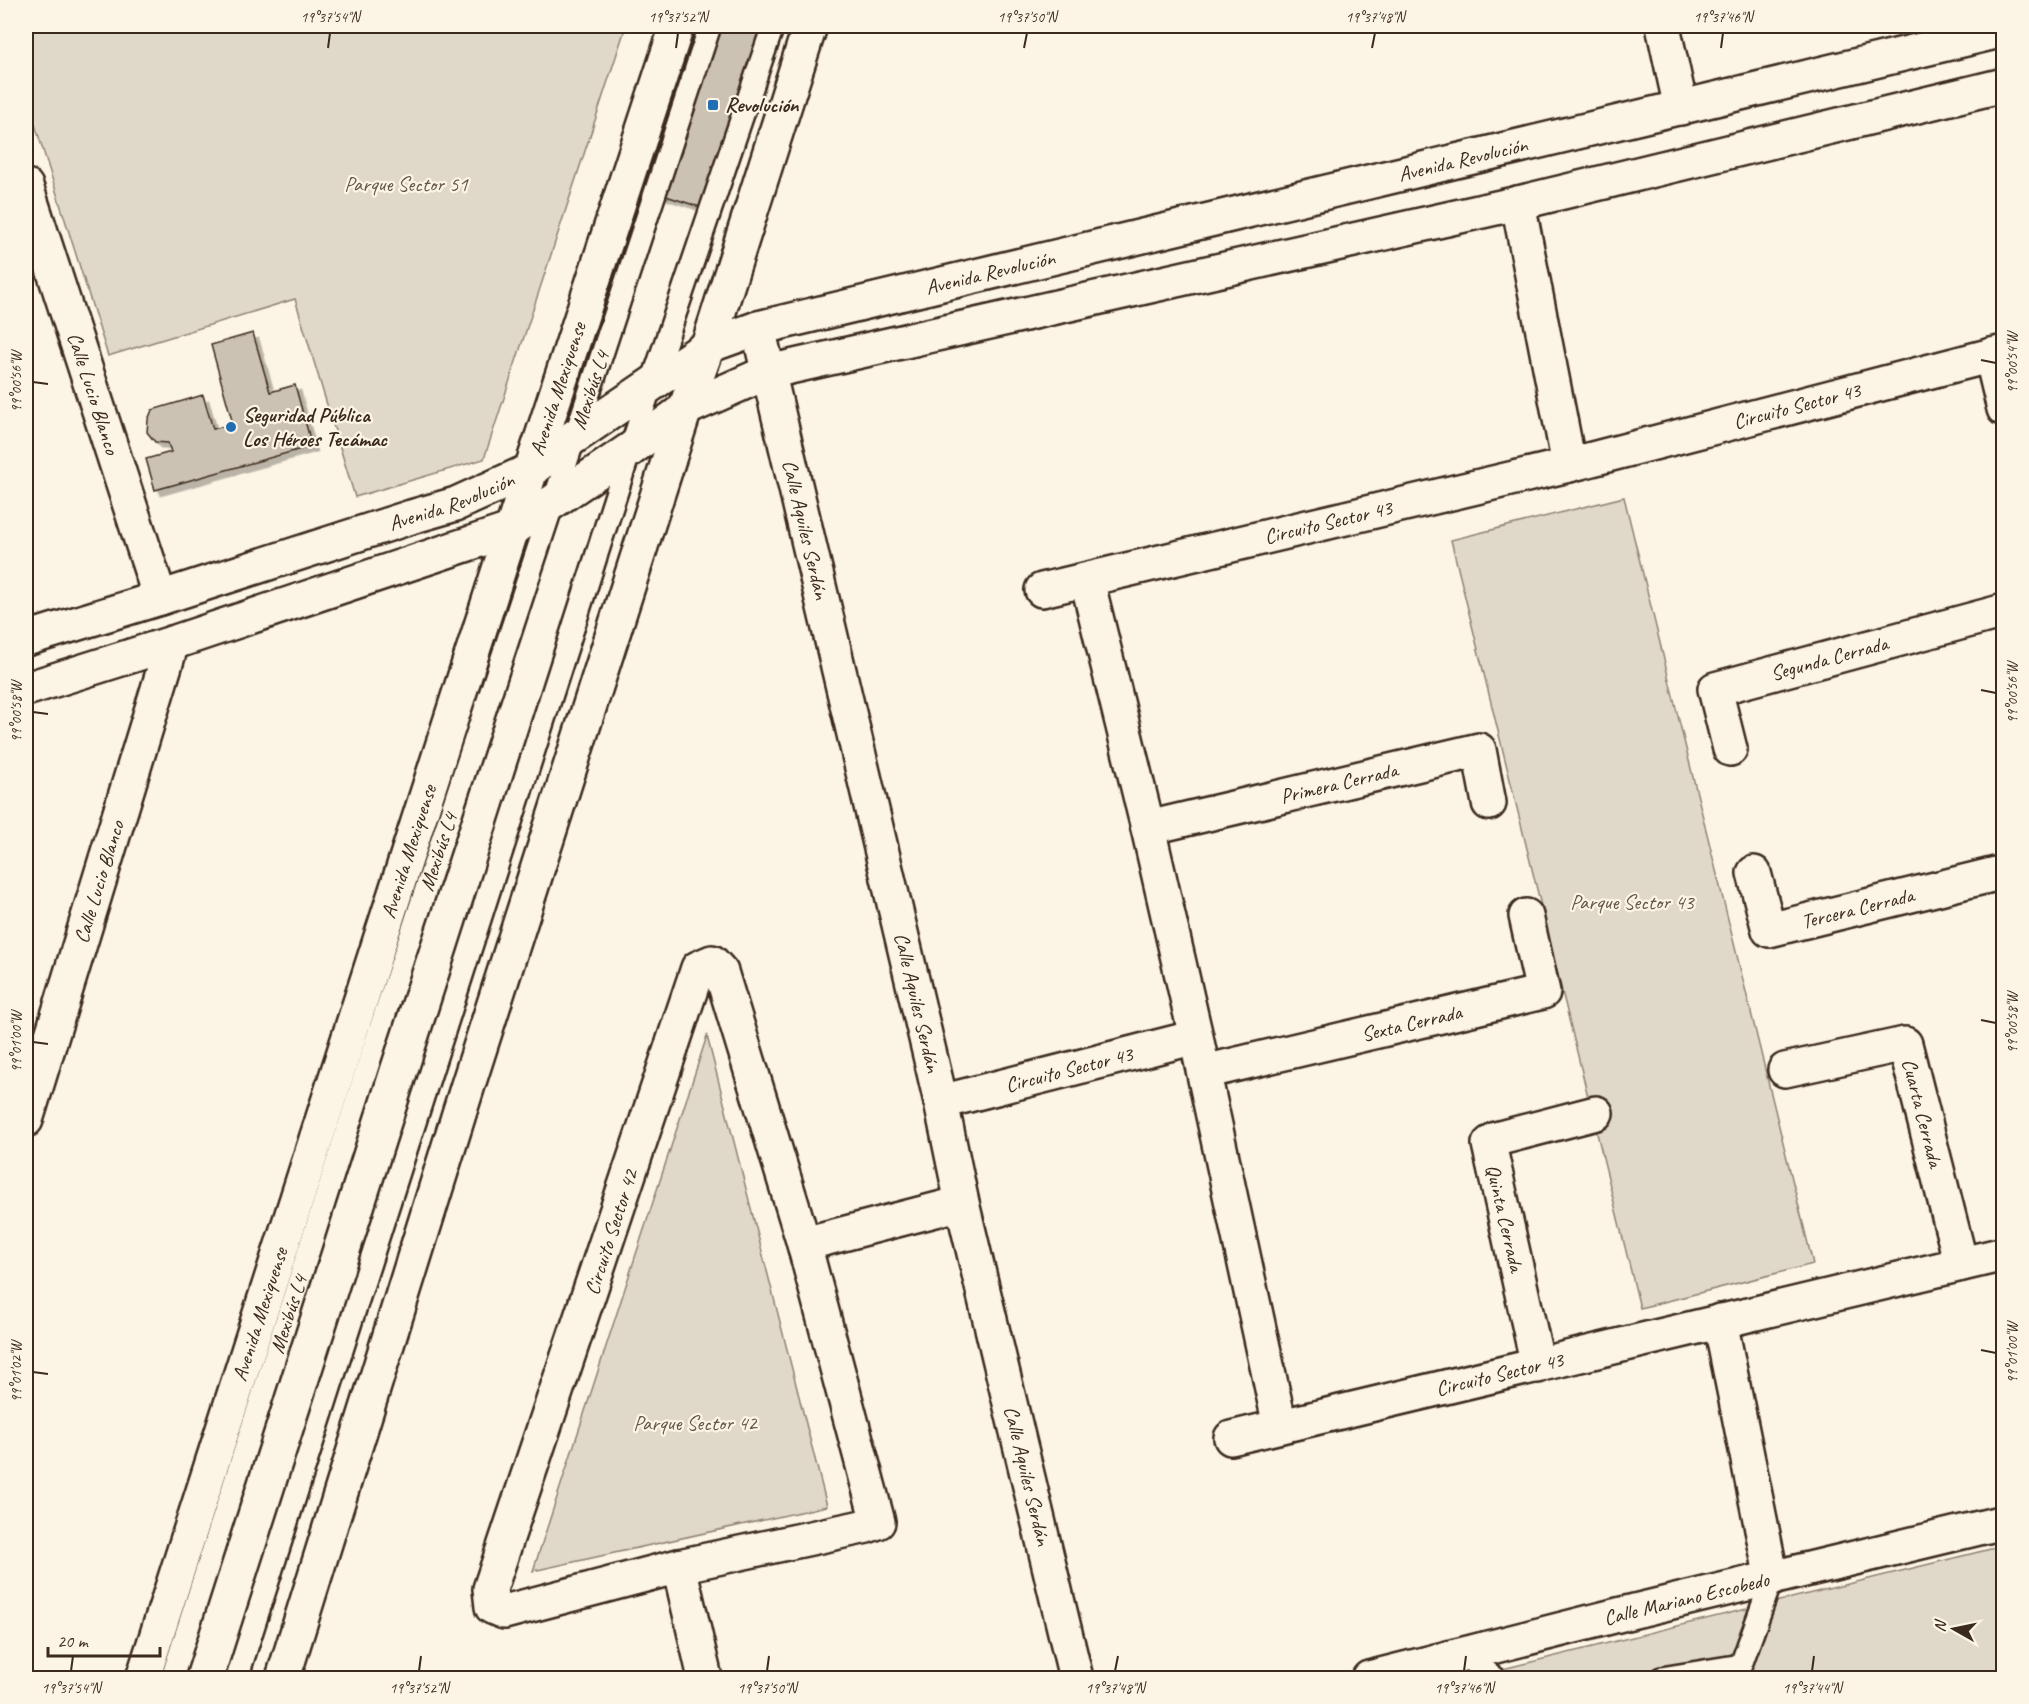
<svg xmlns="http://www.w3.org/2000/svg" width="2029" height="1704" font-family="Caveat,sans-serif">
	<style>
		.green { fill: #e0d8c8; stroke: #8e8173; stroke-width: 1.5 }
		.building { fill: #ccc2b3; stroke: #3b2a1e; stroke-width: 1.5; filter: url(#shadow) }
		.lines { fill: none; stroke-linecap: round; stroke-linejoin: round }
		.service-casing { stroke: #3b2a1e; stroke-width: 26 }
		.minor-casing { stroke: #3b2a1e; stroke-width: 38 }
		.tertiary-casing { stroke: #3b2a1e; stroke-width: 38 }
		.secondary-casing { stroke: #3b2a1e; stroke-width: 38 }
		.service { stroke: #fcf5e5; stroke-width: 21 }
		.minor { stroke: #fcf5e5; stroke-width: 33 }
		.tertiary { stroke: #fcf5e5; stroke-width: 33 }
		.secondary { stroke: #fcf5e5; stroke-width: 33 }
		.ticks { fill: none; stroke: #3b2a1e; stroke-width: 2 }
		.poi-dot { fill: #1f6fb2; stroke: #fcf5e5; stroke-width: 2 }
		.labels { text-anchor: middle; stroke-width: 4.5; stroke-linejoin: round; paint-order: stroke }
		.poi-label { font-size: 21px; font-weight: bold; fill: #3b2a1e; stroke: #fcf5e5; text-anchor: start }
		.street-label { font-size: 21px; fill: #3b2a1e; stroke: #fcf5e5 }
		.park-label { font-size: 21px; fill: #645648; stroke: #fcf5e5 }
		.neatline { fill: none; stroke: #3b2a1e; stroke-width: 2 }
		.ticks-label { font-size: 15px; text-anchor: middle; fill: #3b2a1e }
	</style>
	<defs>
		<filter id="shadow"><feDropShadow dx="5.5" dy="5.5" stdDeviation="0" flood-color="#0004"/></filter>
	</defs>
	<rect width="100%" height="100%" fill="#fcf5e5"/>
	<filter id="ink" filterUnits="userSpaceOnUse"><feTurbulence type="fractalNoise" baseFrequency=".0167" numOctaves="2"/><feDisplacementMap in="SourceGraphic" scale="12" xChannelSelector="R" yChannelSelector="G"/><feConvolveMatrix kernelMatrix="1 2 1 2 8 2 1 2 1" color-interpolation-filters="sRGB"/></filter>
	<g filter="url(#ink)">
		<!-- green -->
		<g class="green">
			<path d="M26,26H626L484,459L355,497L295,299L108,356L26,96Z"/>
			<path d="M1624,497L1813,1264L1640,1308L1451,540Z"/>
			<path d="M707,1036L827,1506L533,1571Z"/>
			<path d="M2003,1546V1678H1466Z"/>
		</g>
		<!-- building -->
		<g class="building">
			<path d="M715,26H766L706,209L660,194Z"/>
			<path d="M253,333L270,392L295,385L312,446L155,490L146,459L171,452L168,443L155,442L147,432L148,420L152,410L203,395L213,429L233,424L211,345Z"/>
		</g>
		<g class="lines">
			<!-- service casing -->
			<g class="service-casing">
				<g id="service">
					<path d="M1463,1654L1495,1678"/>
					<path id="s1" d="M172,1678L370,1059L710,26"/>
					<path d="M237,1678L651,385L773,26"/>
					<path d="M1661,1678L1741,1665L1772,1579"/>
				</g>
			</g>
			<!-- minor casing -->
			<g class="minor-casing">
				<g id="minor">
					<path d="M1663,26L1681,108"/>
					<path id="s2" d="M26,186L160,598"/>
					<path d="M1518,203L1569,465"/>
					<path id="s3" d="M758,328L941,1102L962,1203L1076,1678"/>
					<path d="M1991,355L2004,409"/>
					<path d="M1087,580L1148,828L1196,1037L1280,1426"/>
					<path id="s4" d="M1042,590L1569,465L2004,352"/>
					<path id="s5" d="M26,639L160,598L411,517L456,504L531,470"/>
					<path d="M26,689L172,643L513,529"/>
					<path id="s6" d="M1730,749L1715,689L2004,611"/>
					<path id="s7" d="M1148,828L1479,750L1489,803"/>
					<path id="s8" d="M1754,873L1769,930L2004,872"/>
					<path d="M712,962L721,972L804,1244L878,1522L867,1526L679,1566L504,1612L492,1607L490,1589L698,968Z"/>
					<path id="s9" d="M1785,1070L1905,1044L1961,1264"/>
					<path id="s10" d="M1204,1072L1543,992L1526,916"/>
					<path id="s11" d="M941,1102L1196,1037"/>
					<path id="s12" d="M26,1120L172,643"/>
					<path d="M804,1244L962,1203"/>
					<path d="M1720,1321L1772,1579"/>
					<path d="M1538,1366L1489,1144L1496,1139L1596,1113"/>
					<path id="s13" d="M1231,1438L2004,1254"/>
					<path d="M679,1566L705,1678"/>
					<path id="s14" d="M1369,1678L1618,1615L2004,1522"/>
				</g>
			</g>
			<!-- tertiary casing -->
			<g class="tertiary-casing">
				<g id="tertiary">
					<path id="s15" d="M531,470L574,437L708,346L758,328L2004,30"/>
					<path d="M513,529L631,449L685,409L768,372L1518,203L2004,85"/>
				</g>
			</g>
			<!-- secondary casing -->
			<g class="secondary-casing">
				<g id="secondary">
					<path id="s16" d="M143,1678L531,470L677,26"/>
					<path d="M283,1678L468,1085L685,409L708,346L810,26"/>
				</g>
			</g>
			<!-- service -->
			<use href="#service" class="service"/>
			<!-- minor -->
			<use href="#minor" class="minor"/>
			<!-- tertiary -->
			<use href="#tertiary" class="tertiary"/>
			<!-- secondary -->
			<use href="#secondary" class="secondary"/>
		</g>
	</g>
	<!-- ticks -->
	<path class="ticks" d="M328,48L330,33M676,48L678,33M1024,48L1027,33M1372,48L1375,33M1721,48L1723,33M1981,360L1996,363M33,382L48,384M1981,690L1996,693M33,712L48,714M1981,1020L1996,1023M33,1042L48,1044M1981,1350L1996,1353M33,1372L48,1374M71,1671L73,1656M419,1671L421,1656M767,1671L769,1656M1115,1671L1118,1656M1464,1671L1466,1656M1812,1671L1814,1656"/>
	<!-- markers -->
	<g class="poi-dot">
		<rect x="707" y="99" width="12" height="12" rx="3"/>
		<circle cx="231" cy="427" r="6"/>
	</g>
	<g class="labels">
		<!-- poi labels -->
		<g class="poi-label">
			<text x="725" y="112">Revolución</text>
			<text x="243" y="422">Seguridad Pública<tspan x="243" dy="24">Los Héroes Tecámac</tspan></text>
		</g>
		<!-- street labels -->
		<g class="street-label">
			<text dy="7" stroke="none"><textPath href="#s15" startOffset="994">Avenida Revolución</textPath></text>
			<text dy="7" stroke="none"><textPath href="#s15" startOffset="508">Avenida Revolución</textPath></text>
			<text dy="7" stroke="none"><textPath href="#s16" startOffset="1354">Avenida Mexiquense</textPath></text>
			<text dy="7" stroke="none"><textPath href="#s1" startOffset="1354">Mexibús L4</textPath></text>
			<text dy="7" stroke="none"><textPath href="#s2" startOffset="218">Calle Lucio Blanco</textPath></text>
			<text dy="7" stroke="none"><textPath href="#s4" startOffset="777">Circuito Sector 43</textPath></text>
			<text dy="7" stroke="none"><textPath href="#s5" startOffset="447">Avenida Revolución</textPath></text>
			<text dy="7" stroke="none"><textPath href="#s4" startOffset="294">Circuito Sector 43</textPath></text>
			<text dy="7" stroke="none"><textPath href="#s3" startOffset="207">Calle Aquiles Serdán</textPath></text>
			<text dy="7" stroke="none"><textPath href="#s6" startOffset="180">Segunda Cerrada</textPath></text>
			<text dy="7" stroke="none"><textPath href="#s7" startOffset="196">Primera Cerrada</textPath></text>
			<text dy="7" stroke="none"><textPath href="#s1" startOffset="868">Mexibús L4</textPath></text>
			<text dy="7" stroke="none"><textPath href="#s16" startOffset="868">Avenida Mexiquense</textPath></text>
			<text dy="7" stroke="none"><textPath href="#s12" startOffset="249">Calle Lucio Blanco</textPath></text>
			<text dy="7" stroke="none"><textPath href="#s8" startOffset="150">Tercera Cerrada</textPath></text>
			<text dy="7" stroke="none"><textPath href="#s3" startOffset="693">Calle Aquiles Serdán</textPath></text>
			<text dy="7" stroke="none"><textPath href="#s10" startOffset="213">Sexta Cerrada</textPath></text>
			<text dy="7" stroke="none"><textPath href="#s11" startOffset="132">Circuito Sector 43</textPath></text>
			<text dy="7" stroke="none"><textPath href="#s9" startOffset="194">Cuarta Cerrada</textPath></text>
			<text transform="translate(1505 1218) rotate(77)" y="7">Quinta Cerrada</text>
			<text transform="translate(611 1232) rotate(-72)" y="7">Circuito Sector 42</text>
			<text dy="7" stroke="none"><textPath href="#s16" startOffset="382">Avenida Mexiquense</textPath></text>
			<text dy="7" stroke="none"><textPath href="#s1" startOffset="382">Mexibús L4</textPath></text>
			<text dy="7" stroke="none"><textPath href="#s13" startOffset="276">Circuito Sector 43</textPath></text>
			<text dy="7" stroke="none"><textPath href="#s3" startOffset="1179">Calle Aquiles Serdán</textPath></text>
			<text dy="7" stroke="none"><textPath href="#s14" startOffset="327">Calle Mariano Escobedo</textPath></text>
		</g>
		<!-- park labels -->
		<g class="park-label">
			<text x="406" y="191">Parque Sector 51</text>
			<text x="1632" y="909">Parque Sector 43</text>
			<text x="695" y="1430">Parque Sector 42</text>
		</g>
	</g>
	<!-- margin -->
	<rect width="2029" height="1704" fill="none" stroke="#fcf5e5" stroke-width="66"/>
	<!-- north arrow -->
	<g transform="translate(1954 1629) rotate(279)" stroke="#fcf5e5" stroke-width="4.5" paint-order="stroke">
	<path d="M0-4.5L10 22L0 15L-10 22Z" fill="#3b2a1e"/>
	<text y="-9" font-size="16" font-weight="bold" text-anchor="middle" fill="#3b2a1e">N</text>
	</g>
	<!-- scale -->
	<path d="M48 1647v9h112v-9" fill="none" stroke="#3b2a1e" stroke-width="3"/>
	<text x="57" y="1647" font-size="18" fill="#3b2a1e" stroke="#fcf5e5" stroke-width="4.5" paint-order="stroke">20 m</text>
	<rect x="33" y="33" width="1963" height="1638" class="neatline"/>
	<g class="ticks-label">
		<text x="330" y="22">19°37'54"N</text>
		<text x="678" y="22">19°37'52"N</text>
		<text x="1027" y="22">19°37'50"N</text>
		<text x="1375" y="22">19°37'48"N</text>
		<text x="1723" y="22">19°37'46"N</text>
		<text transform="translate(2012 363) rotate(-90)" y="5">99°00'54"W</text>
		<text transform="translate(16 382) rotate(-90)" y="5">99°00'56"W</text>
		<text transform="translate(2012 693) rotate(-90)" y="5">99°00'56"W</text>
		<text transform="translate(16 712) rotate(-90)" y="5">99°00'58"W</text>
		<text transform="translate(2012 1023) rotate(-90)" y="5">99°00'58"W</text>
		<text transform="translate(16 1042) rotate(-90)" y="5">99°01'00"W</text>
		<text transform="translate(2012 1353) rotate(-90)" y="5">99°01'00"W</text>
		<text transform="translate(16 1372) rotate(-90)" y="5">99°01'02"W</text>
		<text x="71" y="1693">19°37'54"N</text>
		<text x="419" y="1693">19°37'52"N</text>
		<text x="767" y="1693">19°37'50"N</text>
		<text x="1115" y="1693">19°37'48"N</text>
		<text x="1464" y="1693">19°37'46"N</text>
		<text x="1812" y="1693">19°37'44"N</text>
	</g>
</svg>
